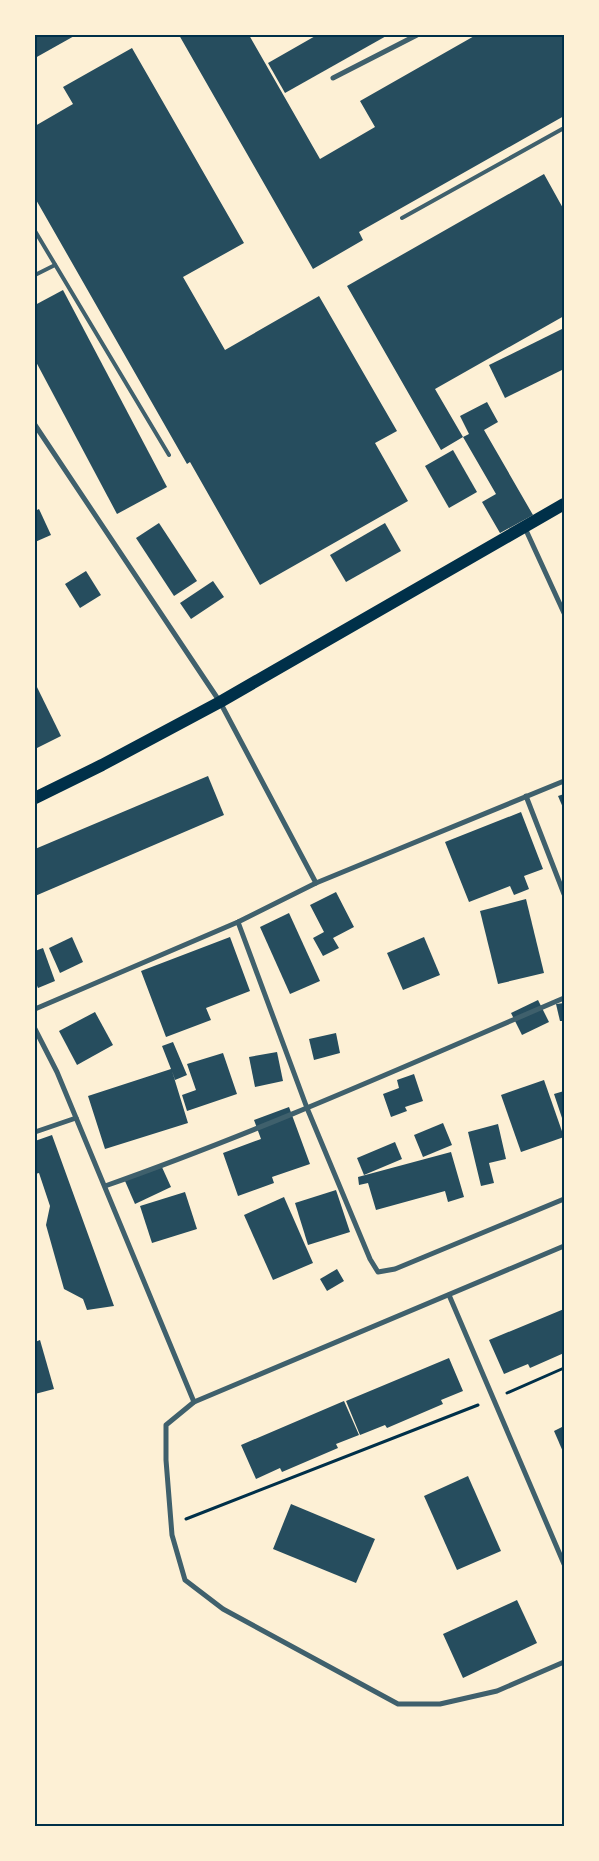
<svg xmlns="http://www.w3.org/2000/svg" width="599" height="1861" font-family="'Zilla Slab',serif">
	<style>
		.building { fill: #264d5e }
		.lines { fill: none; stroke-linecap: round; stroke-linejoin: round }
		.path { stroke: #003049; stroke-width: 3 }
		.service { stroke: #3f606c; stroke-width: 4 }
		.minor { stroke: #3f606c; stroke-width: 5 }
		.primary { stroke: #003049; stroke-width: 12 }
		.neatline { fill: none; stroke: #003049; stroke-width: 2 }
	</style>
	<rect width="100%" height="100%" fill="#fdf0d5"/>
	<!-- building -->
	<g class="building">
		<path d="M35,35H76L35,58Z"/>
		<path d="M179,35H249L320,159L375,127L360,101L476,35H564V116L359,232L363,240L313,269Z"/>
		<path d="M317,35H388L285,93L268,63Z"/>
		<path d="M132,48L244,243L183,277L225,350L319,296L397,431L375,443L408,501L260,585L190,462L187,464L35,198V126L73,104L63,87Z"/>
		<path d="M544,174L564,210V316L435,389L463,437L441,450L347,286Z"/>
		<path d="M63,290L167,487L117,514L35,360V305Z"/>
		<path d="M564,328V369L505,398L489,365Z"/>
		<path d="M487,402L498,422L484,430L533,515L500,533L482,502L496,494L463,437L469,434L460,416Z"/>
		<path d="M453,450L477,492L449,508L425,466Z"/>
		<path d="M39,509L51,535L35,542V511Z"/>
		<path d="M159,523L197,581L174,596L136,538Z"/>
		<path d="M385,523L401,551L346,582L330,555Z"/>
		<path d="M86,571L101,595L80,608L65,584Z"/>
		<path d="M213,581L224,597L191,619L180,603Z"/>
		<path d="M35,683L61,736L35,749Z"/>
		<path d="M208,776L224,815L35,896V849Z"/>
		<path d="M564,794V810L558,796Z"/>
		<path d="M521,812L543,869L524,876L529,889L514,895L510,886L469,902L445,842Z"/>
		<path d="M336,892L354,927L333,938L339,948L323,956L313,938L324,932L310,905Z"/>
		<path d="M526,899L544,973L498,984L480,911Z"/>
		<path d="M289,913L320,981L290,994L260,927Z"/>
		<path d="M72,937L83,962L60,973L49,948Z"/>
		<path d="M230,937L250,991L206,1008L211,1020L166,1037L141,971Z"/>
		<path d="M424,937L440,975L403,990L387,953Z"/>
		<path d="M43,948L55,981L38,988L35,981V951Z"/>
		<path d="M538,1000L549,1022L522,1035L511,1013Z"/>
		<path d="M564,1003V1021H560L556,1004Z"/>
		<path d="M95,1012L113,1045L77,1065L59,1031Z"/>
		<path d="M336,1033L340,1053L314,1060L309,1039Z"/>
		<path d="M173,1042L187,1075L175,1080L172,1071L188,1123L105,1149L88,1096L171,1069L162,1046Z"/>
		<path d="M277,1052L283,1081L255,1087L249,1057Z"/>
		<path d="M223,1053L237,1094L187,1111L182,1095L196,1090L187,1064Z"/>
		<path d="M414,1074L423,1101L405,1107L407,1111L391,1117L383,1094L399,1088L397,1080Z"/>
		<path d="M544,1080L564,1137L521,1152L501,1095Z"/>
		<path d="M564,1091V1124L554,1094Z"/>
		<path d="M289,1107L310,1164L272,1177L274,1183L238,1196L223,1153L261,1139L254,1120Z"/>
		<path d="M443,1123L452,1145L423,1157L414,1135Z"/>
		<path d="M498,1124L506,1159L489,1163L494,1183L481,1186L468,1132Z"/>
		<path d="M52,1135L114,1306L87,1310L83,1299L64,1289L46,1225L50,1206L39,1173L35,1174V1141Z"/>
		<path d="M395,1142L402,1159L364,1175L357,1158Z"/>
		<path d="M451,1152L464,1197L448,1202L445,1191L376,1210L368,1183L359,1185L358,1177Z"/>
		<path d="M161,1165L171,1187L135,1204L125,1181Z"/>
		<path d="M336,1190L350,1232L308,1245L295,1203Z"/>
		<path d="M185,1192L197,1229L152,1243L140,1206Z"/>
		<path d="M284,1197L313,1263L273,1280L244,1215Z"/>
		<path d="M337,1269L344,1281L327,1291L320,1279Z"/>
		<path d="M564,1309V1353L530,1368L528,1364L504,1374L489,1340Z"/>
		<path d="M40,1340L54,1389L35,1394V1342Z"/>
		<path d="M449,1358L463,1391L441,1400L443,1404L387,1428L385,1425L360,1435L346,1401Z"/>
		<path d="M344,1401L359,1435L336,1444L338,1448L282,1472L280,1468L256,1479L241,1445Z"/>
		<path d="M564,1426V1454L554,1431Z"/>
		<path d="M468,1476L501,1551L457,1570L424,1496Z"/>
		<path d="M291,1504L375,1539L356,1583L273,1549Z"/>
		<path d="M517,1600L537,1643L463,1678L443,1634Z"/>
	</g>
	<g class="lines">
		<!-- path -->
		<g class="path">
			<path d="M507,1393L564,1368"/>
			<path d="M186,1519L478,1405"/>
		</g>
		<!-- service -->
		<g class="service">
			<path d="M402,218L564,128"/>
			<path d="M35,231L169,455"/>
			<path d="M35,275L55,265"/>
		</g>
		<!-- minor -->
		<g class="minor">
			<path d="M333,78L417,35"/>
			<path d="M35,425L220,702L316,883"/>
			<path d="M525,528L564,613"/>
			<path d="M526,796L564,894"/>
			<path d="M238,922L307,1108L370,1259L378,1272L395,1269L564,1199"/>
			<path d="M35,1009L238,922L316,883L564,781"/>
			<path d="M35,1029L57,1072L194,1402"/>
			<path d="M35,1132L76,1118"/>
			<path d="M105,1186C261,1131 412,1063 564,998"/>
			<path d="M564,1246L194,1402L166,1425V1460L172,1535L185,1580L223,1609L398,1704H440L497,1691L564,1662"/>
			<path d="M449,1295L564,1564"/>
		</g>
		<!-- primary -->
		<path class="primary" d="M35,798L102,765L220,702L564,504"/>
	</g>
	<!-- border -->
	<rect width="599" height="1861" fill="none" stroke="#fdf0d5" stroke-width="72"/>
	<rect x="36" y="36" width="527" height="1789" class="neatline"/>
</svg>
